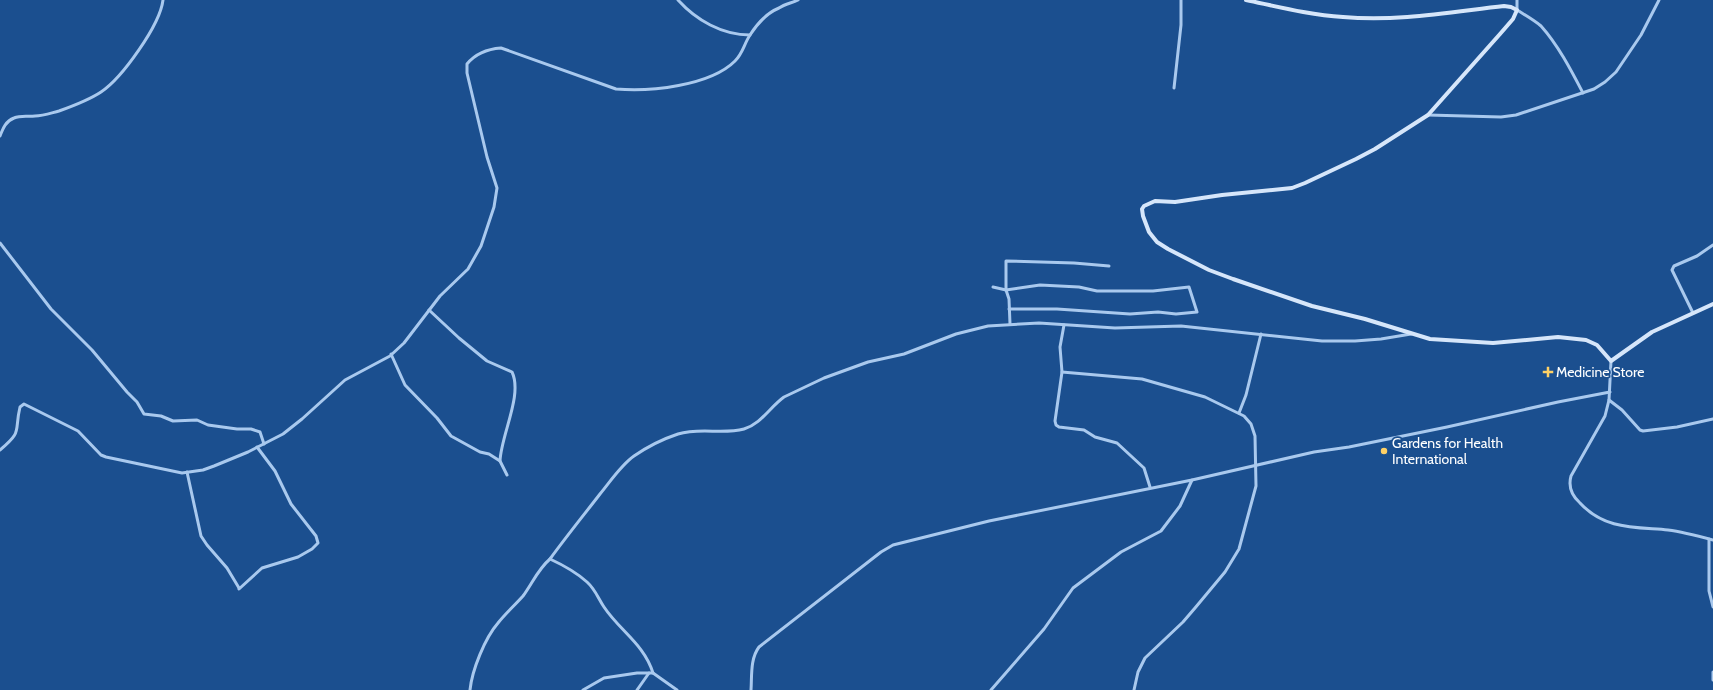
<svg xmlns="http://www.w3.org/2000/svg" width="1713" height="690" font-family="Cabin,sans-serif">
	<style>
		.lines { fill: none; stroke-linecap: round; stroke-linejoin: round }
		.street { stroke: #a9c9ee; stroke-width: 3 }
		.secondary { stroke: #d6e6fa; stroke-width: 4 }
		.poi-dot { fill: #ffd166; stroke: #1b4f8f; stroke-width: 1.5 }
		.labels { text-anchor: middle; stroke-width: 3.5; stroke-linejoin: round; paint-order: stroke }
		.poi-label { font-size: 14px; fill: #fff; stroke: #1b4f8f; text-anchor: start }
	</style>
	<rect width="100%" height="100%" fill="#1b4f8f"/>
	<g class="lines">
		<!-- street -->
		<g class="street">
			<path d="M678,0C696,20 722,35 750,35"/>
			<path d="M1517,0V10C1525,15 1534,20 1541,26C1558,45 1571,70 1583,93"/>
			<path d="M1174,88L1181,25V0"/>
			<path d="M1428,115L1501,117L1516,115L1594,89L1605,82L1616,72L1641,35L1659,0"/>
			<path d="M0,136C3,128 6,121 14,118C21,115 28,117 35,116C43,116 51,113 59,111C73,106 89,100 101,92C122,78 160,25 163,0"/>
			<path d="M0,243L51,309L92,350L127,392L137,402L144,414L161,416L173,421L197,420L208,425L237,429H251L260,432L264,444"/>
			<path d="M993,287L1006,290L1040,285L1079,287L1097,291H1153L1189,287L1197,312L1176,314L1158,312L1130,314L1057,309H1009"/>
			<path d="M429,310L459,338L487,361L512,372C523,395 501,435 500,461L507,475"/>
			<path d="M1693,313L1672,270L1674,266L1697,256L1713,245"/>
			<path d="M1010,324L1009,299L1006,290V261L1074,263L1109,266"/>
			<path d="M1064,325L1060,347L1062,372L1055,421L1056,425L1059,427L1084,430L1095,437L1117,443L1144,468L1150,487"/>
			<path d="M391,354L405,385L437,418L451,436L480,452L489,454L500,461"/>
			<path d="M1611,361L1609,400L1605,416L1571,476C1568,487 1571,495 1580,503C1605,530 1635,527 1668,530C1683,532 1698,536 1713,540"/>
			<path d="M1062,372L1142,379L1205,397L1244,416L1251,424L1255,436L1256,486L1239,549L1225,572L1195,608L1183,622L1145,658L1138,672L1134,690"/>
			<path d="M1609,400L1622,410L1640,430L1643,431L1677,427L1713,419"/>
			<path d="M1239,413L1246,395L1261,334"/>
			<path d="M0,450C23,431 14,432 20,407L24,404L78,431L101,455L106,457L182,473L203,470L214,466L248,452L283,434L302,419L345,380L390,356L404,343L440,296L468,269L481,246L494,207L497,188L487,157L467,73V64C476,53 487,49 501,48L616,89C649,92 710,86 735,61C743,53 744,44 750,35C757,24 767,13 779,8C785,4 792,3 798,0"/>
			<path d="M187,472L201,536L207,545L227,568L239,588"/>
			<path d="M1709,539V591L1713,607"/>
			<path d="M550,559C563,565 576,572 587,582C595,589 598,598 604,607C620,631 644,644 653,673"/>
			<path d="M239,589L262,568L298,557L312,549L318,543L316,536L291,504L275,471L257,447"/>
			<path d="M1713,672V680"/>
			<path d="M470,690C472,670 485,638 498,623C506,613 515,605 523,596C532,584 538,569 550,559C566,537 583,516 600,494C610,482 621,465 634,456C647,447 663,439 678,434C701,427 722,435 744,429C761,424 770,407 784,397L824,378L868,362L904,354L956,334L988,326L1039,323L1115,328L1181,326L1322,341H1355L1381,339L1411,334"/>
			<path d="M583,690L604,678L637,673H653L677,690"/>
			<path d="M637,690L649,673"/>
			<path d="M751,690C752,676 750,659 759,647L881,552L893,545L989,521L1192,480L1314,452L1349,447L1447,427L1558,402L1610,392"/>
			<path d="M991,690L1044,629L1073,588L1121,552L1161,531L1180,506L1192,480"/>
		</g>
		<!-- secondary -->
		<path class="secondary" d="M1246,0C1279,7 1310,15 1343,17C1397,22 1451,12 1504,6L1511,7L1517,10L1513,19L1500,34L1428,115L1375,149L1356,159L1305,183L1292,188L1222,195L1175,202L1155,201L1144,206L1142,209L1143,216L1149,232L1157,242L1168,249L1209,270L1233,279L1312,306L1365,319L1430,339L1493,343L1558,337L1586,340L1597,345L1611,361L1652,332L1713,304"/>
	</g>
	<!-- markers -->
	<g class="poi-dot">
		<path d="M1546 366h4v4h4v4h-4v4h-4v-4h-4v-4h4z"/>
		<circle cx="1384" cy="451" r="4"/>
	</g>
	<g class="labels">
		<!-- poi labels -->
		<g class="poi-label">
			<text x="1556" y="377">Medicine Store</text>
			<text x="1392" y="448">Gardens for Health<tspan x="1392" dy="16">International</tspan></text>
		</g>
	</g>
</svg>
